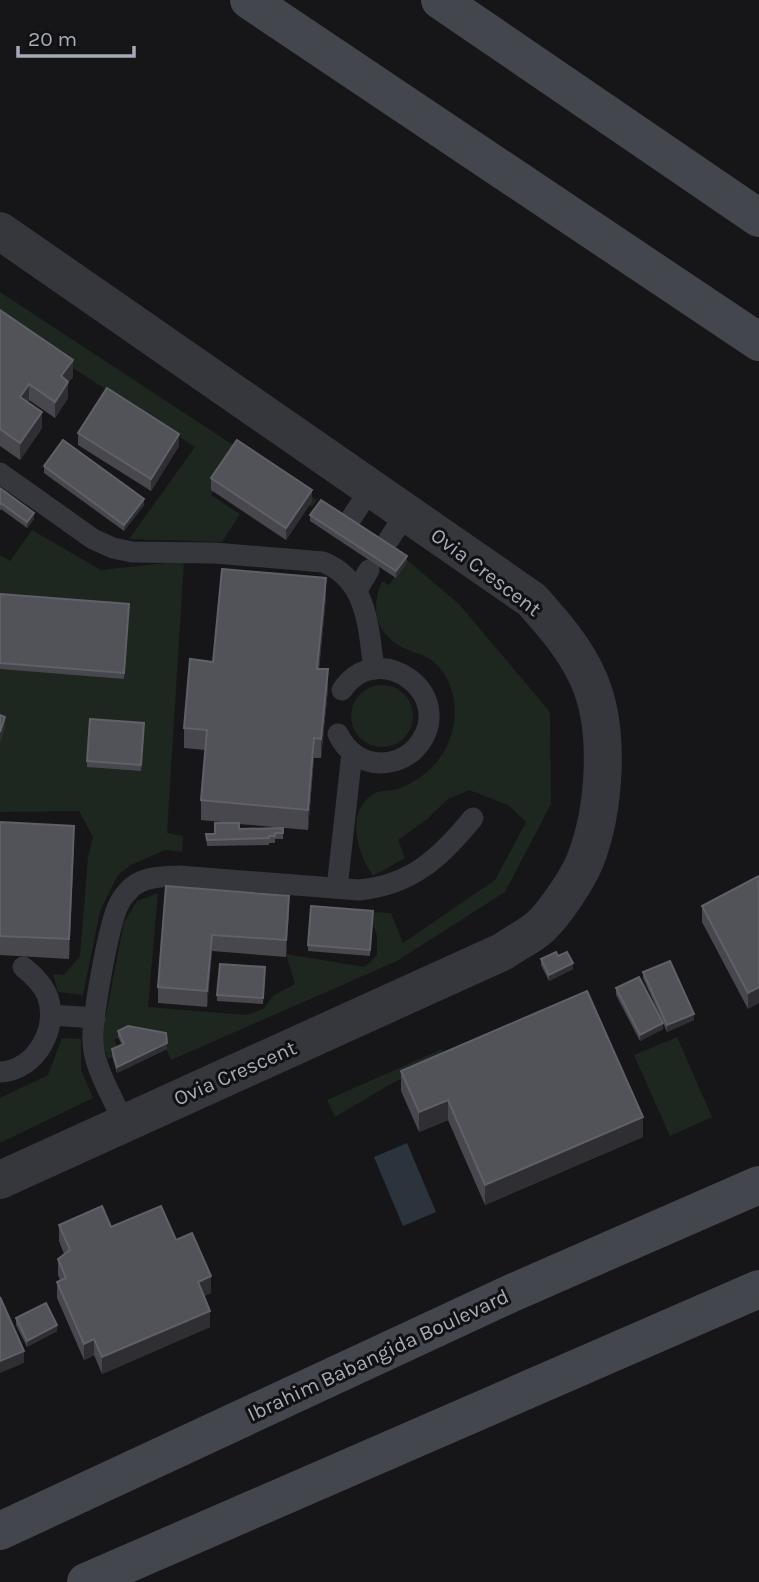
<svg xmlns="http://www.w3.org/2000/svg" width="759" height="1582" font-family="Karla,sans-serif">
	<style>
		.green { fill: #1d261f }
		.water { fill: #2b343d }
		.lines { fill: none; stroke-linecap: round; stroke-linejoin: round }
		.lane { stroke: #36373d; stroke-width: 21 }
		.street { stroke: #36373d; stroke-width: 38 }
		.secondary { stroke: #44464d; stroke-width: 38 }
		.wall { fill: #47474d }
		.shaded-wall { fill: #2f2f33 }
		.building { fill: #525259; stroke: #5f6068; stroke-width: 2 }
		.labels { text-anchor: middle; stroke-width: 6; stroke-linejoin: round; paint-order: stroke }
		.street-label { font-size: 21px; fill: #a7abb9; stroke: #111113 }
	</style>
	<rect width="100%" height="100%" fill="#161618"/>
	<!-- green -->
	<g class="green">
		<path d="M0,292L317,500L312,507L237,456L211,495L240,514L222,542L129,539L195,447L0,321Z"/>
		<path d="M32,530L101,570L184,561L167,833L183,836L182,852L165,850L131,865L118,875L100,911L83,995L58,992L53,974L64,975L80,956L88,857L93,837L79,811L0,812V744L4,729L0,727V555L10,561Z"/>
		<path d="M407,560L459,604L550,712L551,804L505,892L397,961L171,1060L163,1042L124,1035L114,1040L120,1053L108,1059L101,1040L124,922L137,901L158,893L148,1007L246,1015L263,1009L274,995L295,984L286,954L365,967L377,955V936L369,912L391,913L403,943L495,880L526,822L508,805L469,790L448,799L426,820L398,840L405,858L373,876C358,854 344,814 373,794C379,790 391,791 398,789C428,778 449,754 454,723C458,700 449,670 428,658C422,654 414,653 408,650C377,637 369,610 382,581L389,585Z"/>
		<circle cx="382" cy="716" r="31"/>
		<path d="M677,1037L712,1117L670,1136L634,1055Z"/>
		<path d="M62,1038L81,1039V1070L93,1098L0,1143V1098L48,1075Z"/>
		<path d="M442,1049L445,1057L389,1085L335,1117L327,1100Z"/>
	</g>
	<!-- water -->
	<path class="water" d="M407,1143L436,1212L403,1226L374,1157Z"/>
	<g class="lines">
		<!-- lane -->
		<g class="lane">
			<path d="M0,473L93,539L113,548L132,552L215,553L323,562C368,580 368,627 374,669"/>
			<path d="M352,517L371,488"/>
			<path d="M388,541L406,513"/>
			<path d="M357,590L369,570"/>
			<path d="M338,734C346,751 362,763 381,763C393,763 406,758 415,749C462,697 379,635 342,690"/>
			<path d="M337,888L352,753"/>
			<path d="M51,1015L95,1018"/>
			<path d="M0,1072C36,1071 60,1027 47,995C42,983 33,975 23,967"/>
			<path d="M124,1123C114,1100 94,1068 93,1043C91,1022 109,922 119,904C121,899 128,891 132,887C146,876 163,877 179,876L359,890C412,885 441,857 473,818"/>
		</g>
		<!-- street -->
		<path class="street" d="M0,231L532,600C554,625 574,647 588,678C611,728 605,810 585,861C577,880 555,913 540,927C530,936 515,943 504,951L0,1180"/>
		<!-- secondary -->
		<g class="secondary">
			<path d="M249,0L759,342"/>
			<path d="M440,0L759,218"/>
			<path d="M0,1531L514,1292L759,1185"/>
			<path d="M86,1582L759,1289"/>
		</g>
	</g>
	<!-- wall -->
	<g class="wall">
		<path d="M0,310L73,377L68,382V398L55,418L29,400L28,402L42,428L20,460L0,446Z"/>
		<path d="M78,433L179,446L151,491L78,445Z"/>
		<path d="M44,466L144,505L124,531L44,473Z"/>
		<path d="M211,478L312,501L286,540L211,490Z"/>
		<path d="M0,488L34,519L27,528L1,509L0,511Z"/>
		<path d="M310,515L407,562L396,578L310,521Z"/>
		<path d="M0,594L129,610L124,679L0,669Z"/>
		<path d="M326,598L319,669L328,689L321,758H314L308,830L239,824V829L283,828V839H275V843H269V845L207,846L206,834H215L232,823L201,820V800L205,750L184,748V728L213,662Z"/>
		<path d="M144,729L141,771L87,767V761Z"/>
		<path d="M0,822L74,845L69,959L0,955Z"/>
		<path d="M759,876L748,1009L702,922V906Z"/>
		<path d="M166,886L289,912L286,957L212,951L207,1007L158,1003V987Z"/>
		<path d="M373,911L370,956L308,951V945Z"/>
		<path d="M558,956L573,969L549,981L541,965V959Z"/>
		<path d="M265,967L263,1004L217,1001V995Z"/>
		<path d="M643,972L694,1020L667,1032L663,1023V1029L640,1041L616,995V988L663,1022L643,978Z"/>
		<path d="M118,1031L167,1049L117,1073L112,1056V1049L122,1045L118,1037Z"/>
		<path d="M401,1071L643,1137L485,1205L448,1120L419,1132L401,1091Z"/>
		<path d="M59,1225L111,1227L176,1240L211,1293L204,1296L210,1327L102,1374L94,1355L84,1360L57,1298V1282L60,1280L58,1275V1259L64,1254L59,1241Z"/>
		<path d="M16,1318L57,1331L27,1347L16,1325Z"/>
	</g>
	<!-- shaded-wall -->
	<g class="shaded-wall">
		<path d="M73,360V377L68,382V398L55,418V402L61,376Z"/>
		<path d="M29,384V400L20,413V397Z"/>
		<path d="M42,412V428L20,460V443Z"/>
		<path d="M179,434V446L151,491V479Z"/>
		<path d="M312,490V501L286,540V528Z"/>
		<path d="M144,499V505L124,531V525Z"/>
		<path d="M34,513V519L27,528V522Z"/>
		<path d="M407,556V562L396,578V571Z"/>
		<path d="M326,578V598L317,688V669Z"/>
		<path d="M328,669V689L321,758V739Z"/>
		<path d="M5,717V728L0,744V732Z"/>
		<path d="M314,738V758L308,830V810Z"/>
		<path d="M74,826V845L69,959V939Z"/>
		<path d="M289,896V912L286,957V940Z"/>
		<path d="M212,935V951L207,1007V991Z"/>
		<path d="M573,963V969L549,981V975Z"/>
		<path d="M759,987V1003L748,1009V993Z"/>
		<path d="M694,1014V1020L667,1032V1025Z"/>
		<path d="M663,1023V1029L640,1041V1035Z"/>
		<path d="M167,1043V1049L117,1073V1067Z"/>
		<path d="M448,1100V1120L419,1132V1112Z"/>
		<path d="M643,1117V1137L485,1205V1185Z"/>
		<path d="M211,1276V1293L198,1299V1282Z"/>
		<path d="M210,1311V1327L102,1374V1357Z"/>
		<path d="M57,1325V1331L27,1347V1341Z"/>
		<path d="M94,1339V1355L84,1360V1344Z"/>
		<path d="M24,1351V1363L0,1373V1361Z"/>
	</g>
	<!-- building -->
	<g class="building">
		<path d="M0,310L73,360L61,376L68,382L55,402L29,384L20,397L42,412L20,443L0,429Z"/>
		<path d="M107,388L179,434L151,479L78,433Z"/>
		<path d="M63,440L144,499L124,525L44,466Z"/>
		<path d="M237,440L312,490L286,528L211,478Z"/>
		<path d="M0,488L34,513L27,522L1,503L0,505Z"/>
		<path d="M321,500L407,556L396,571L310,515Z"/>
		<path d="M222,569L326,578L317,669H328L321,739L314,738L308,810L201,800L207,730L184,728L190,659L213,662Z"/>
		<path d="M0,594L129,604L124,673L0,663Z"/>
		<path d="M0,715L5,717L0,732Z"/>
		<path d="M90,719L144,723L141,765L87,761Z"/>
		<path d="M0,822L74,826L69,939L0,936Z"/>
		<path d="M215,823H239V829L283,828V833H275V836H269V838L207,840L206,834H215Z"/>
		<path d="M759,876V987L748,993L702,906Z"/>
		<path d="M166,886L289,896L286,940L212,935L207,991L158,987Z"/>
		<path d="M311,906L373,911L370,950L308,945Z"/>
		<path d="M556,952L558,956L567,952L573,963L549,975L541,959Z"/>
		<path d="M670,961L694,1014L667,1025L643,972Z"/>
		<path d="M220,964L265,967L263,998L217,995Z"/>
		<path d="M639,977L663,1023L640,1035L616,988Z"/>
		<path d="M587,991L643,1117L485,1185L448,1100L419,1112L401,1071Z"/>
		<path d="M128,1026L166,1033L167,1043L117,1067L112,1049L124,1044L118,1031Z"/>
		<path d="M102,1206L111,1227L161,1206L176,1240L192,1233L211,1276L198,1282L210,1311L102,1357L94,1339L84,1344L57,1282L66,1278L58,1259L70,1250L59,1225Z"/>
		<path d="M0,1297L24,1351L0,1361Z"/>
		<path d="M46,1303L57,1325L27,1341L16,1318Z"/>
	</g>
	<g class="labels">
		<!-- street labels -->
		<g class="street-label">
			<text transform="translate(486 572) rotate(37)" y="7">Ovia Crescent</text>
			<text transform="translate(235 1073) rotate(-24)" y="7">Ovia Crescent</text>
			<text transform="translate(378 1355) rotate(-25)" y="7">Ibrahim Babangida Boulevard</text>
		</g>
	</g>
	<!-- scale -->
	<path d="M18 46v10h116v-10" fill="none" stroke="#a7abb9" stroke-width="3.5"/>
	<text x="28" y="46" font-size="21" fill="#a7abb9" stroke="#111113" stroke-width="5" paint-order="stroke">20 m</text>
</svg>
